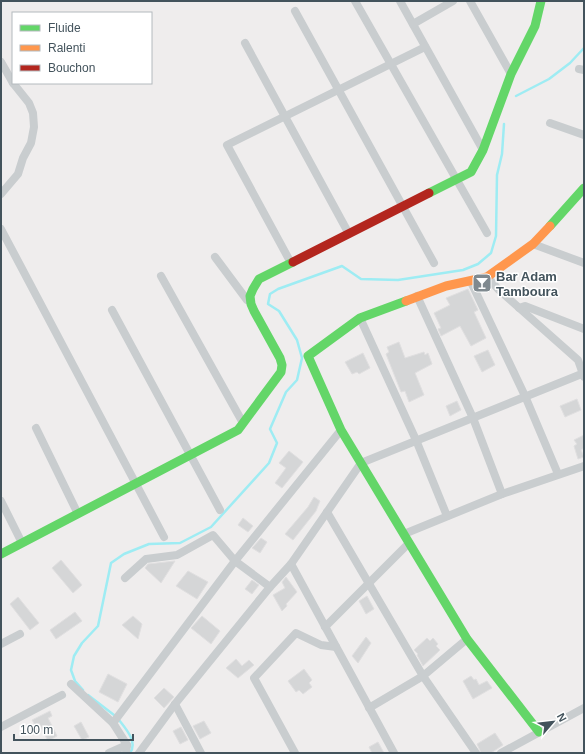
<svg xmlns="http://www.w3.org/2000/svg" width="585" height="754" font-family="Arial,sans-serif">
	<style>
		.lines { fill: none; stroke-linecap: round; stroke-linejoin: round }
		.stream { stroke: #9eecf3; stroke-width: 2.5 }
		.building { fill: #d5d6d7; stroke: #e0dfe0 }
		.street { stroke: #c9cdcf; stroke-width: 8 }
		.fast { stroke: #63d668; stroke-width: 9 }
		.slow { stroke: #ff974d; stroke-width: 9 }
		.jam { stroke: #b3261e; stroke-width: 9 }
		.labels { text-anchor: middle; stroke-width: 3; stroke-linejoin: round; paint-order: stroke }
		.poi-label { font-size: 13px; font-weight: bold; fill: #43535c; stroke: #fff; text-anchor: start }
	</style>
	<rect width="100%" height="100%" fill="#efeded"/>
	<g class="lines">
		<!-- stream -->
		<g class="stream">
			<path d="M516,96L549,79L570,63L584,48"/>
			<path d="M83,690L75,681L71,670L74,656L82,643L98,626L111,563L124,554L149,544L180,543L211,527L269,463L277,443L270,429L286,392L297,380L302,358L297,340L279,311L268,304L270,294L278,289L342,266L361,279L398,280L463,270L478,264L491,253L496,236L497,175L502,154L504,124"/>
			<path d="M88,695L114,715"/>
			<path d="M119,720C126,729 138,742 130,753"/>
		</g>
	</g>
	<!-- building -->
	<g class="building">
		<path d="M468,289L478,310L474,312L486,338L471,346L460,326L441,336L438,329L441,328L434,313L450,305L446,298Z"/>
		<path d="M399,342L405,358L424,352L425,355L428,353L432,364L415,373L424,395L409,402L405,391L401,392L386,354L389,352L387,347Z"/>
		<path d="M488,350L495,365L482,372L474,356Z"/>
		<path d="M363,353L370,368L359,374L357,372L352,374L345,362Z"/>
		<path d="M577,399L581,410L565,417L560,406Z"/>
		<path d="M457,401L461,410L450,416L446,406Z"/>
		<path d="M584,435V448L581,450L584,457L578,459L574,446L577,444L574,440Z"/>
		<path d="M289,451L303,462L282,488L275,483L286,468L279,463Z"/>
		<path d="M314,497L320,501L316,511L293,540L285,534L308,507Z"/>
		<path d="M243,518L253,526L248,532L238,525Z"/>
		<path d="M261,538L267,542L260,553L252,548Z"/>
		<path d="M61,560L82,585L73,593L52,568Z"/>
		<path d="M175,561L161,583L145,568L148,564Z"/>
		<path d="M188,571L208,582L197,599L176,586Z"/>
		<path d="M286,577L297,592L286,604L287,606L282,611L273,595L285,588L282,582Z"/>
		<path d="M252,580L259,585L252,594L245,589Z"/>
		<path d="M367,596L374,609L366,614L359,601Z"/>
		<path d="M18,597L39,623L30,630L10,604Z"/>
		<path d="M75,612L82,621L56,639L50,630Z"/>
		<path d="M133,616L142,624L138,639L122,625Z"/>
		<path d="M202,616L220,631L211,644L191,628Z"/>
		<path d="M366,637L371,643L358,663L352,656Z"/>
		<path d="M427,638L430,641L433,638L438,644L436,646L440,650L423,666L417,655L418,654L414,650Z"/>
		<path d="M236,659L242,666L249,660L254,665L238,678L226,668Z"/>
		<path d="M304,669L312,680L309,683L312,687L303,694L299,690L296,692L288,681Z"/>
		<path d="M108,674L127,684L118,702L99,692Z"/>
		<path d="M471,676L474,680L476,679L479,685L487,681L492,688L473,699L463,681Z"/>
		<path d="M164,688L174,697L164,708L154,698Z"/>
		<path d="M50,711L52,716L48,718L57,736L48,741L39,723L35,725L32,720Z"/>
		<path d="M204,721L211,733L200,739L193,726Z"/>
		<path d="M81,722L89,737L82,740L74,726Z"/>
		<path d="M181,727L188,740L180,744L173,731Z"/>
		<path d="M495,733L503,745L491,753H481L477,744Z"/>
		<path d="M378,742L384,753H372L369,747Z"/>
	</g>
	<g class="lines">
		<!-- street -->
		<g class="street">
			<path d="M355,1L487,233"/>
			<path d="M400,1L483,150"/>
			<path d="M470,1L511,74"/>
			<path d="M295,11L434,263"/>
			<path d="M413,24L453,1"/>
			<path d="M245,43L349,234"/>
			<path d="M1,62L13,83"/>
			<path d="M579,69L584,70"/>
			<path d="M550,123L584,135"/>
			<path d="M1,194L18,174L23,158L31,143L34,127L33,113L29,103L13,83"/>
			<path d="M1,229L164,537"/>
			<path d="M533,244L584,263"/>
			<path d="M215,257L247,300H250"/>
			<path d="M291,263L227,145L425,47"/>
			<path d="M161,276L243,423"/>
			<path d="M487,277L499,290L578,360L584,377"/>
			<path d="M471,282L525,396L558,474"/>
			<path d="M417,296L473,418L502,494"/>
			<path d="M519,308L525,306L584,329"/>
			<path d="M112,310L220,510"/>
			<path d="M360,318L416,440L447,516"/>
			<path d="M36,428L78,514"/>
			<path d="M1,501L22,543"/>
			<path d="M327,512L423,676L476,753"/>
			<path d="M404,534L502,494L584,466"/>
			<path d="M291,564L394,753"/>
			<path d="M125,578L146,559L177,555L213,535L235,561L270,587"/>
			<path d="M325,627L409,543"/>
			<path d="M1,644L20,634"/>
			<path d="M71,684L113,723L127,745L126,753"/>
			<path d="M175,704L201,753"/>
			<path d="M369,708L423,676L467,639"/>
			<path d="M113,723L235,561L341,430"/>
			<path d="M1,727L62,695"/>
			<path d="M109,753L127,745"/>
			<path d="M139,753L175,704L270,587L291,564L361,463L584,373"/>
			<path d="M295,753L254,678L296,633L321,645L336,647"/>
			<path d="M501,753L584,708"/>
		</g>
		<!-- fast -->
		<g class="fast">
			<path d="M429,193L471,172L483,150L511,74L535,26L541,1"/>
			<path d="M550,226L584,188"/>
			<path d="M406,301L360,318L308,356L341,430L467,639L539,732"/>
			<path d="M1,554L238,430L281,372L282,365L280,358L254,311L251,304L250,296L253,289L259,279L293,262"/>
		</g>
		<!-- slow -->
		<path class="slow" d="M406,301L446,286L487,277L533,244L550,226"/>
		<!-- jam -->
		<path class="jam" d="M293,262L429,193"/>
	</g>
	<!-- icons -->
	<defs>
		<g id="bar-square" transform="scale(1)"><rect x="-9" y="-9" width="18" height="18" rx="4" fill="#7f898f" stroke="#fff"/><path d="M-6-5H6L.8 .8V4.5H3.5V6h-7V4.5H-.8V.8Z" fill="#fff"/></g>
	</defs>
	<g fill-rule="evenodd">
		<use href="#bar-square" x="482" y="283"/>
	</g>
	<g class="labels">
		<!-- poi labels -->
		<g class="poi-label">
			<text x="496" y="281">Bar Adam<tspan x="496" dy="15">Tamboura</tspan></text>
		</g>
	</g>
	<!-- border -->
	<rect width="585" height="754" fill="none" stroke="#43535c" stroke-width="4"/>
	<!-- legend -->
	<rect x="12" y="12" width="140" height="72" fill="#ffffff" stroke="#b4babe"/>
	<rect x="20" y="25" width="20" height="6" fill="#63d668" stroke="#b4babe"/>
	<text x="48" y="32" font-size="12" fill="#43535c">Fluide</text>
	<rect x="20" y="45" width="20" height="6" fill="#ff974d" stroke="#b4babe"/>
	<text x="48" y="52" font-size="12" fill="#43535c">Ralenti</text>
	<rect x="20" y="65" width="20" height="6" fill="#b3261e" stroke="#b4babe"/>
	<text x="48" y="72" font-size="12" fill="#43535c">Bouchon</text>
	<!-- north arrow -->
	<g transform="translate(553 722) rotate(62)" stroke="#ffffff" stroke-width="3" paint-order="stroke">
	<path d="M0-3L7 15L0 10L-7 15Z" fill="#43535c"/>
	<text y="-6" font-size="11" font-weight="bold" text-anchor="middle" fill="#43535c">N</text>
	</g>
	<!-- scale -->
	<path d="M14 734v6h119v-6" fill="none" stroke="#43535c" stroke-width="2"/>
	<text x="20" y="734" font-size="12" fill="#43535c" stroke="#ffffff" stroke-width="3" paint-order="stroke">100 m</text>
</svg>
